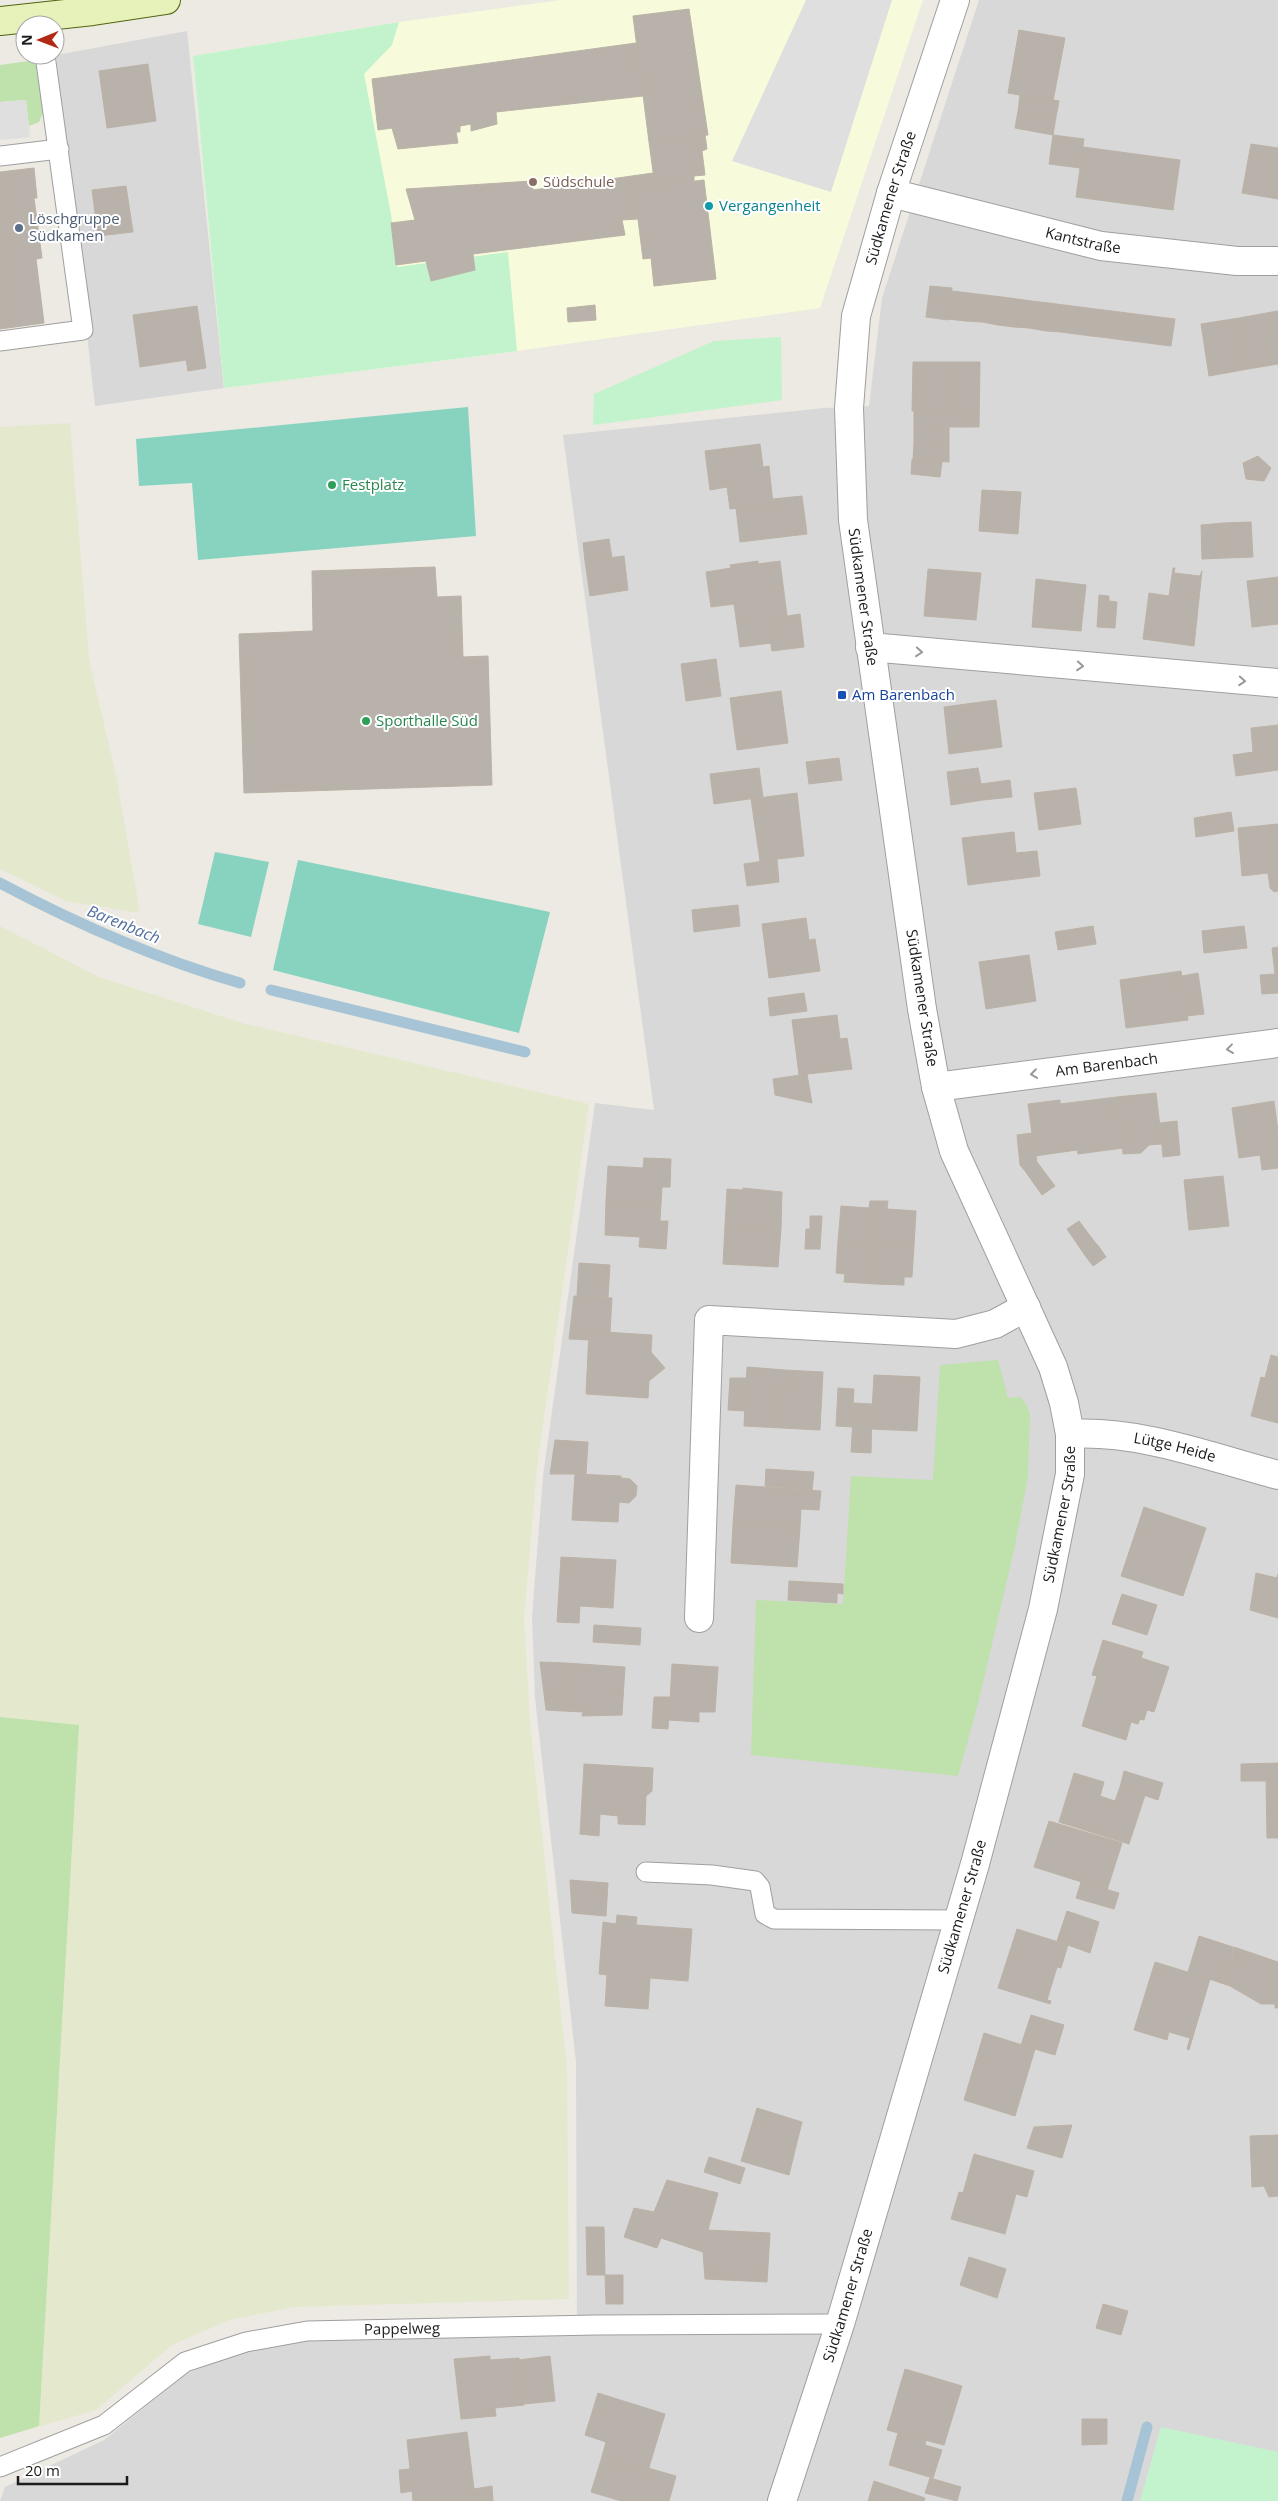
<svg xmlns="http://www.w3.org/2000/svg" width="1278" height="2501" font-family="'Open Sans',sans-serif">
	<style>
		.residential { fill: #d9d8d8 }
		.education { fill: #f7fbdc }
		.farmland { fill: #e4e9ce }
		.grass { fill: #bfe1ac }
		.park { fill: #c2f3cc }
		.pitch { fill: #87d3c0 }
		.parking { fill: #dfdfdf }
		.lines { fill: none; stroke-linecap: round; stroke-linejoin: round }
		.stream { stroke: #a6c4d5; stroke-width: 11 }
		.building { fill: #b8b2ab; stroke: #bcb2a6 }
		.service-casing { stroke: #9f9f9f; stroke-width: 21 }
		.minor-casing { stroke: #9f9f9f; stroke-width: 30 }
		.secondary-casing { stroke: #50650f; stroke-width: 30 }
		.service { stroke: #fff; stroke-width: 19 }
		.minor { stroke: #fff; stroke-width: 28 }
		.secondary { stroke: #e7f2ba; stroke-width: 28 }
		.oneway { stroke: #989898 }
		.education-dot { fill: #8d6e63; stroke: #fff; stroke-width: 2 }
		.culture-dot { fill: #0f9aa8; stroke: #fff; stroke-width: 2 }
		.service-dot { fill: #5c6f8a; stroke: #fff; stroke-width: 2 }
		.leisure-dot { fill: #2e9e5b; stroke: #fff; stroke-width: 2 }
		.transit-dot { fill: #1a4fb4; stroke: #fff; stroke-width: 2 }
		.labels { text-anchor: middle; stroke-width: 4; stroke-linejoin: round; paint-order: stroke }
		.education-label { font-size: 15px; fill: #785e54; stroke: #fff; text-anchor: start }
		.street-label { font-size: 15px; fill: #1b1b1b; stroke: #fff }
		.culture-label { font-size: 15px; fill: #0d838f; stroke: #fff; text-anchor: start }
		.service-label { font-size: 15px; fill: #4e5e75; stroke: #fff; text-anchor: start }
		.leisure-label { font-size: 15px; fill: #27864d; stroke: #fff; text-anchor: start }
		.transit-label { font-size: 15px; fill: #164399; stroke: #fff; text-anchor: start }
		.water-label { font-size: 16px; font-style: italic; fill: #526fa0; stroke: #fff }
	</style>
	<rect width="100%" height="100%" fill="#eceae2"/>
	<!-- residential -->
	<g class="residential">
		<path d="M979,0H1278V2501H0L5,2487L104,2440L187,2373L247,2351L303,2340L577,2333L576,2062L535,1698L532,1617L543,1476L595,1103L654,1110L563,435L824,408L869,406L882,298Z"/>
		<path d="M187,31L224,388L95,406L56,55Z"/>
	</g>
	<!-- education -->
	<path class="education" d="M561,0H923L820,308L517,351L224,388L193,56L399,22Z"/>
	<!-- farmland -->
	<g class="farmland">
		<path d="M70,423L89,659L116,776L140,913L66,901L0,869V427Z"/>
		<path d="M0,926L99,977L242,1023L589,1104L537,1467L524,1619L530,1722L567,2069L569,2299L294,2307L230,2320L172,2345L96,2410L0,2438Z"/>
	</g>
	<!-- grass -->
	<g class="grass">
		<path d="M37,60L44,111L39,122L29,126L26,100L0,102V65Z"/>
		<path d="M998,1360L1008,1398L1020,1397L1026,1404L1030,1414L1028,1476L1015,1546L978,1704L958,1776L751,1755L756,1600L843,1604L851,1476L933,1480L940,1365Z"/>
		<path d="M0,1717L79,1725L39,2426L0,2438Z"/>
	</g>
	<!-- park -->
	<g class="park">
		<path d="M399,22L392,45L364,74L391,214L397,267L508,252L517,351L224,388L193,56Z"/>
		<path d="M781,337L782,400L593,425L594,394L714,341Z"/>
		<path d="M1161,2427L1278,2452V2501H1140Z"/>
	</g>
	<!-- pitch -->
	<g class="pitch">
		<path d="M468,407L476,536L198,560L192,483L139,486L136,439Z"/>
		<path d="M215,852L269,862L251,937L198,924Z"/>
		<path d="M298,860L550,912L519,1033L273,970Z"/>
	</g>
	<!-- parking -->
	<g class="parking">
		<path d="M806,0H892L831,192L732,161Z"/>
		<path d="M26,100L30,137L0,140V102Z"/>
	</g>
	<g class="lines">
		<!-- stream -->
		<g class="stream">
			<path d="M0,883C77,924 157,959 240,983"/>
			<path d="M271,990L525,1052"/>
			<path d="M1127,2501L1147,2427"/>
		</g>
	</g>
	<!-- building -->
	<g class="building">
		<path d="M689,9L708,135L649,142L633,16Z"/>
		<path d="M1019,30L1065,38L1053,101L1008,93Z"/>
		<path d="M636,43L643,96L496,112L497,124L471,131V124L460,126V132H456L458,143L398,149L392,128L378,130L372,79Z"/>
		<path d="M148,64L156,121L107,128L99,71Z"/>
		<path d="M1020,95L1059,101L1056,117L1018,111Z"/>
		<path d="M1018,111L1056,117L1053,135L1015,128Z"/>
		<path d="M705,135L707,149L702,151L705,175L694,176V181L655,186L649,142Z"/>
		<path d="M1053,135L1084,139L1080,168L1049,164Z"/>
		<path d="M1251,144L1278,148V199L1242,193Z"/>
		<path d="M1083,147L1180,160L1173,210L1076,197Z"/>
		<path d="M34,168L37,198H34L42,258L36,259L44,323L0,329V172Z"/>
		<path d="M653,173L655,186L634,188L638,219L622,220L625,235L473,254L475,270L431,281L426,261L396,265L391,223L415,220L406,189L532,181L533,190Z"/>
		<path d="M704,180L716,279L654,286L651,258L643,259L634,188Z"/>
		<path d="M126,186L133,232L98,236L92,190Z"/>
		<path d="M930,286L952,288L948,320L926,317Z"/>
		<path d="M952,291L969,293L965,321L948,319Z"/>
		<path d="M969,293L985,295L982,322L965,321Z"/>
		<path d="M985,295L1002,297L998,325L982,322Z"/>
		<path d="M1002,297L1017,299L1014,327L998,325Z"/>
		<path d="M1017,299L1032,301L1029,328L1014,327Z"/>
		<path d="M1032,301L1049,303L1046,331L1029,328Z"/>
		<path d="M1049,303L1064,305L1061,332L1046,331Z"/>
		<path d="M595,305L596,320L568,322L567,308Z"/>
		<path d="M1064,305L1080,307L1076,334L1061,332Z"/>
		<path d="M197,306L206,368L188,371L186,360L140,367L133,315Z"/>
		<path d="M1080,307L1095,309L1091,336L1076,334Z"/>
		<path d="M1095,309L1112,311L1109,338L1091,336Z"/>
		<path d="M1112,311L1127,313L1123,340L1109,338Z"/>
		<path d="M1278,311V350L1272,312Z"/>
		<path d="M1272,312L1278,350V364L1248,369L1239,318Z"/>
		<path d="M1127,313L1143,315L1140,342L1123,340Z"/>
		<path d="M1143,315L1159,317L1155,344L1140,342Z"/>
		<path d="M1159,317L1175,319L1171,346L1155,344Z"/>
		<path d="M1239,318L1248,369L1209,376L1201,324Z"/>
		<path d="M913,362H959L958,411H912Z"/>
		<path d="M959,362H980L979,427H962V411H958Z"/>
		<rect x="914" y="411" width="48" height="16"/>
		<rect x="914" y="427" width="35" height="16"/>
		<path d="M914,443H949V462L913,459Z"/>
		<path d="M760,444L763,467L769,466L773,504L730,509L727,487L710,490L705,451Z"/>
		<path d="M1258,456L1271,468L1264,481L1246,479L1243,463Z"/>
		<path d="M912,459L942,462L940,477L911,474Z"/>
		<path d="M982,490L1021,492L1018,534L979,531Z"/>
		<path d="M802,496L807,534L740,542L736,508L773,504V499Z"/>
		<path d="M1251,522L1253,557L1226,558L1224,523Z"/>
		<path d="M1224,523L1226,558L1202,559L1201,525Z"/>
		<path d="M609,539L612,558L585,561L583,543Z"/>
		<path d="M624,556L628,590L590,596L585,561Z"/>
		<path d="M758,561V564L780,561L787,616L775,618L778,638L770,639L771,643L740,647L734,604L711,607L706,572L731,568L730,565Z"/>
		<path d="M435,567L437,597L461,596L463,657L488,656L492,785L244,793L239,634L313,631L312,571Z"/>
		<path d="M1173,568H1175L1174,573L1200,576L1202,571L1194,646L1143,639L1149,593L1169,596Z"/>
		<path d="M928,569L981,573L976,620L924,616Z"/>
		<path d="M1278,577V624L1252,627L1247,581Z"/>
		<path d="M1036,579L1086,585L1081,631L1032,627Z"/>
		<path d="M1099,595L1109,596V601L1117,602L1115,628L1097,627Z"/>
		<path d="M800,614L804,647L772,651L770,639L778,638L775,618Z"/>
		<path d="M716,659L721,696L686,701L681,664Z"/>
		<path d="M781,691L788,743L737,750L730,698Z"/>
		<path d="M996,700L1002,747L949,754L944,707Z"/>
		<path d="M1278,725V770L1236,776L1233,755L1253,752L1251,728Z"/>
		<path d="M839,758L842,780L809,784L806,762Z"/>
		<path d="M759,768L763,797L714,804L710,774Z"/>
		<path d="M978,768L981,784L949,788L947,772Z"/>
		<path d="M1010,780L1012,797L983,800L981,784Z"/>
		<path d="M981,784L983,800L951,805L949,788Z"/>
		<path d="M1076,788L1081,824L1039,830L1034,793Z"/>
		<path d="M797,793L804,856L760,861L751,799Z"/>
		<path d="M1231,812L1234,831L1196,837L1194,818Z"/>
		<path d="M1278,824V891L1274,892L1270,888L1268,873L1242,876L1238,828Z"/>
		<path d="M1014,832L1016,853L1037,851L1040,876L968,885L962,838Z"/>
		<path d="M777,859L779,882L747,886L744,864Z"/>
		<path d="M738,905L740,926L694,932L692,910Z"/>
		<path d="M806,918L809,940L815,939L820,971L769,978L762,924Z"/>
		<path d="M1093,926L1096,944L1058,950L1055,932Z"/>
		<path d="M1244,926L1247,948L1204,953L1202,931Z"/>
		<path d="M1278,947V993L1262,994L1260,975L1275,974L1272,948Z"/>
		<path d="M1029,955L1036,1001L986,1009L979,962Z"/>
		<path d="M1181,971L1188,1020L1126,1028L1120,980Z"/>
		<path d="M1198,973L1204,1014L1187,1016L1182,976Z"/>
		<path d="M804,993L807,1011L770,1016L768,998Z"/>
		<path d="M837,1015L840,1039L847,1038L852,1069L799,1075L792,1020Z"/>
		<path d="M807,1074L812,1103L775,1095L773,1079Z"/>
		<path d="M1156,1093L1162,1144L1149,1145L1141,1153L1123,1154L1117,1097Z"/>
		<path d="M1117,1097L1123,1148L1078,1154L1077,1150L1035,1156L1028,1104L1060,1100V1104Z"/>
		<path d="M1274,1101L1278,1131V1168L1262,1170L1260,1155L1239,1158L1232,1108Z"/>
		<path d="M1177,1121L1180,1155L1163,1157L1160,1123Z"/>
		<path d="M1032,1133L1037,1162L1025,1171L1020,1165L1017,1135Z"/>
		<path d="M644,1158L671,1159L670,1187H662L661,1204L606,1201L608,1166L643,1168Z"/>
		<path d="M1037,1162L1055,1186L1042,1195L1025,1171Z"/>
		<path d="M1223,1176L1229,1226L1189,1230L1184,1180Z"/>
		<path d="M743,1188L782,1192L781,1229L725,1226L727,1189L743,1190Z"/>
		<path d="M606,1201L661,1204L660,1221H668L666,1249L639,1247L640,1237L605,1235Z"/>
		<path d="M870,1201H879L877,1243L838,1241L841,1206L869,1208Z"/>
		<path d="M879,1201H888L887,1209L916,1211L914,1246L877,1243Z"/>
		<path d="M810,1216H822L820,1249H805L806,1229H810Z"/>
		<path d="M1079,1221L1097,1245L1084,1254L1067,1229Z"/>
		<path d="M725,1226L781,1229L778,1267L723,1264Z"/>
		<path d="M838,1241L877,1243L875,1284L844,1282L845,1274L836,1273Z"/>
		<path d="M877,1243L914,1246L912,1277H904V1285L875,1284Z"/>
		<path d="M1097,1244L1106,1257L1093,1266L1084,1254Z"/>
		<path d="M579,1263L610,1265L609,1281L578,1279Z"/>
		<path d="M578,1279L609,1281L608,1297L577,1296Z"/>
		<path d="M574,1296L612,1298L610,1333L589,1331V1340L569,1339Z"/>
		<path d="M589,1331L652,1335L651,1352L665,1368L649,1381L648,1398L586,1394Z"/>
		<path d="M1271,1355L1278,1357V1423L1251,1416L1261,1377L1265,1378Z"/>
		<path d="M747,1367L785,1370L782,1428L744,1426Z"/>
		<path d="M785,1370L823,1372L820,1430L782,1428Z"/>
		<path d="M874,1375L920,1377L917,1431L871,1429Z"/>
		<path d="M730,1378H746L745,1411L728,1410Z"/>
		<path d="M838,1388L854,1389L852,1427L836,1426Z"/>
		<path d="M854,1403L872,1404L871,1453L851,1452Z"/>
		<path d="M555,1440L588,1442L586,1474H550Z"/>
		<path d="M766,1469L814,1472L812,1490L765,1486Z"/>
		<path d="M575,1474L621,1476V1478L630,1479L637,1486L636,1496L629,1503L619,1502L618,1522L572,1520Z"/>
		<path d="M736,1485L821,1491L819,1510L801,1509L800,1528L733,1524Z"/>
		<path d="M1144,1507L1206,1528L1183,1596L1121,1576Z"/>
		<path d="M733,1524L800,1528L797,1567L731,1563Z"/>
		<path d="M561,1557L616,1560L613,1608L580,1606L579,1623L557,1622Z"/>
		<path d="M1256,1573L1277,1578L1267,1615L1250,1610Z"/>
		<path d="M1278,1574V1618L1267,1615Z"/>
		<path d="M789,1581L843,1584V1594L837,1593V1603L788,1600Z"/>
		<path d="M1122,1594L1157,1605L1147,1635L1112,1624Z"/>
		<path d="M594,1625L641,1628L640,1645L593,1642Z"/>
		<path d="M1103,1640L1143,1652L1141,1658L1169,1667L1154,1712L1147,1710L1144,1720L1140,1719L1138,1724L1131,1722L1126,1740L1082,1726L1097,1676L1092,1675Z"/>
		<path d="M540,1662L566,1663L563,1711L546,1710Z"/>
		<path d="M566,1663L625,1667L622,1715L582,1716L583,1712L563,1711Z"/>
		<path d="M672,1664L718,1667L715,1712H699V1722L669,1720Z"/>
		<path d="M654,1697H670L668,1729L652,1728Z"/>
		<path d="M1278,1763V1781H1241V1764Z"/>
		<path d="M584,1764L653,1768L652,1791L646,1796L645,1825L618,1824V1816L600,1814L599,1836L580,1834Z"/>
		<path d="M1124,1771L1163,1783L1158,1800L1120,1787Z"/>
		<path d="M1074,1773L1104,1782L1100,1796L1115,1801L1120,1787L1145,1795L1129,1844L1059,1822Z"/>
		<path d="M1266,1781H1278V1838H1267Z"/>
		<path d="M1049,1821L1122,1843L1107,1890L1034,1867Z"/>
		<path d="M570,1880L608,1883L606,1916L572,1913Z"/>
		<path d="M1081,1882L1119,1893L1114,1909L1076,1898Z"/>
		<path d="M1067,1911L1099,1922L1090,1953L1057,1941Z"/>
		<path d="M617,1915L637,1917L636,1925L692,1929L688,1981L650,1978L648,2009L605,2006L607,1975L599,1974L603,1922L616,1924Z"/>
		<path d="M1017,1929L1068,1945L1061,1968L1057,1967L1047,2000L1051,2001L1050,2004L998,1988Z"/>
		<path d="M1199,1936L1233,1947L1230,1986L1188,1972Z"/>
		<path d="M1234,1947L1278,1962V2008H1275V2004H1261L1230,1986Z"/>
		<path d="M1155,1962L1210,1979L1189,2050L1187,2049L1190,2038L1169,2032L1167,2040L1134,2030Z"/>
		<path d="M1031,2015L1064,2025L1055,2055L1021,2045Z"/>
		<path d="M984,2033L1035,2049L1015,2116L964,2100Z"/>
		<path d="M757,2108L802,2122L789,2175L741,2161Z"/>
		<path d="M1072,2125L1062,2158L1027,2148L1034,2127Z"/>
		<path d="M1278,2135V2196L1269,2197L1264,2186L1252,2187L1250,2136Z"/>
		<path d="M974,2154L1034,2171L1027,2197L1016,2194L1005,2234L951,2219L959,2192L963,2193Z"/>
		<path d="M709,2157L745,2168L740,2184L704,2172Z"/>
		<path d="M667,2180L718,2193L708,2230L770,2233L767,2282L705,2279L703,2252L661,2238L657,2248L624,2237L634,2208L654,2212Z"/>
		<path d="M586,2227H604L605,2275H587Z"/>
		<path d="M969,2257L1006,2269L997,2298L960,2285Z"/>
		<path d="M605,2275H623V2304H606Z"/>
		<path d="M1103,2304L1128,2311L1121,2335L1096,2328Z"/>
		<path d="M490,2356V2360L519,2358L524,2405L495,2408L496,2416L461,2419L454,2359Z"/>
		<path d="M550,2356L555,2401L524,2404L519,2360Z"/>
		<path d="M905,2369L962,2386L944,2445L887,2430Z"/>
		<path d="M598,2393L665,2414L647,2474L601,2460L606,2442L585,2435Z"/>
		<path d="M1082,2419H1107V2444L1082,2445Z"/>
		<path d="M467,2432L474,2489L492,2486L493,2501H413L412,2491L401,2493L399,2470L410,2469L407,2440Z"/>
		<path d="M898,2433L926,2441L925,2445L942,2450L933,2478L889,2465Z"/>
		<path d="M601,2460L647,2474L648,2468L676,2476L669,2501H621L591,2492Z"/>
		<path d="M930,2478L961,2487L957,2501L925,2493Z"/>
		<path d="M874,2481L925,2498L924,2501H868Z"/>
	</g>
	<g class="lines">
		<!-- service casing -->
		<g class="service-casing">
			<g id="service">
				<path d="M0,156L59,149"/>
				<path d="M0,341L83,330L45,55"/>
				<path d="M646,1872L712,1875L755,1881L760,1887L765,1914L774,1919L958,1920"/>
				<path id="s1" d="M0,2467L104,2425L185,2362L246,2342L307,2331L596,2325L840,2324"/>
			</g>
		</g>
		<!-- minor casing -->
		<g class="minor-casing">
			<g id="minor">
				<path id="s2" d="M891,193L1101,246L1237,261H1278"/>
				<path d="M870,647L1278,683"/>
				<path id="s3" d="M936,1087L1278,1043"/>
				<path id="s4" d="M1070,1434C1140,1430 1210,1457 1278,1475"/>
				<path d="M699,1618L709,1320L956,1334L995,1324L1026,1307"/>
				<path id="s5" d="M782,2501L840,2324L975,1864L1043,1609L1070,1474V1434L1064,1403L1053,1367L954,1151L936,1087L922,1009L853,520L849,408L856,316L891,193L955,0"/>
			</g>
		</g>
		<!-- secondary casing -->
		<g class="secondary-casing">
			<path id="secondary" d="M0,21L93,11L166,0"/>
		</g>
		<!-- service -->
		<use href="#service" class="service"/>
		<!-- minor -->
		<use href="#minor" class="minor"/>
		<!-- secondary -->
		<use href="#secondary" class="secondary"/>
	</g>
	<!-- one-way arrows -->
	<defs><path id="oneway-chevron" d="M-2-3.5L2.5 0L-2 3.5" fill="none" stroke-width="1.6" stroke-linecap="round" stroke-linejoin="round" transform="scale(1.25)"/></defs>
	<g class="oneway">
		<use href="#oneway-chevron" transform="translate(919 652) rotate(5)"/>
		<use href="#oneway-chevron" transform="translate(1080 666) rotate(5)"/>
		<use href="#oneway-chevron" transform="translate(1242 681) rotate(4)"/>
		<use href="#oneway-chevron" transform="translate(1230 1049) rotate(173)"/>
		<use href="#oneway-chevron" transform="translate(1034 1074) rotate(172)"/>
	</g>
	<!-- markers -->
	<circle class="education-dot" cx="533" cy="182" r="5"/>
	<circle class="culture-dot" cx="709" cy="206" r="5"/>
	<circle class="service-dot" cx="19" cy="228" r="5"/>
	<g class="leisure-dot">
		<circle cx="332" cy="485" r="5"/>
		<circle cx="366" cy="721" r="5"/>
	</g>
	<rect class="transit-dot" x="837" y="690" width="10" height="10" rx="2.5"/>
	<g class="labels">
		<!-- education labels -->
		<g class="education-label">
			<text x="543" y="187">Südschule</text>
		</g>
		<!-- street labels -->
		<g class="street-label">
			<text dy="5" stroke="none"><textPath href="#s5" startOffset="2381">Südkamener Straße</textPath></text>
			<text dy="5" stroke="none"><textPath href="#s2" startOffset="198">Kantstraße</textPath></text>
			<text transform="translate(863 597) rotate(82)" y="5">Südkamener Straße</text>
			<text transform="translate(922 998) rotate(81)" y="5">Südkamener Straße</text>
			<text dy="5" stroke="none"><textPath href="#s3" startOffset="172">Am Barenbach</textPath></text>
			<text dy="5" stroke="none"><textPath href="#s4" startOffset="106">Lütge Heide</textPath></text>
			<text dy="5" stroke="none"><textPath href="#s5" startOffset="1026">Südkamener Straße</textPath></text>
			<text dy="5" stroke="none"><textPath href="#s5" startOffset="621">Südkamener Straße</textPath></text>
			<text dy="5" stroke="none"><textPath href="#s5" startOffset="216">Südkamener Straße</textPath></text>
			<text dy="5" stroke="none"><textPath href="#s1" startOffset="436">Pappelweg</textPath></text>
		</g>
		<!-- culture labels -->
		<g class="culture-label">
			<text x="719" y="211">Vergangenheit</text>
		</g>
		<!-- service labels -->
		<g class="service-label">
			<text x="29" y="224">Löschgruppe<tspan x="29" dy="17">Südkamen</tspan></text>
		</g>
		<!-- leisure labels -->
		<g class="leisure-label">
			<text x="342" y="490">Festplatz</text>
			<text x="376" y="726">Sporthalle Süd</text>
		</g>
		<!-- transit labels -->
		<g class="transit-label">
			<text x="852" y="700">Am Barenbach</text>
		</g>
		<!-- water labels -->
		<g class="water-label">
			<text transform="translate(124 924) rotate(22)" y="6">Barenbach</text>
		</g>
	</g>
	<!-- north arrow -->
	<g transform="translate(40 40) rotate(269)"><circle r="24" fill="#ffffff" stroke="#a4a4a4"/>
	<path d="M0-4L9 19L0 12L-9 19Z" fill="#b22914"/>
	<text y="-8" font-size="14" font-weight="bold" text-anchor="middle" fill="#1b1b1b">N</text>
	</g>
	<!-- scale -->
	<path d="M18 2476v8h109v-8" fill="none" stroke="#1b1b1b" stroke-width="2.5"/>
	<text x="25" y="2476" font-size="15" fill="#1b1b1b" stroke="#ffffff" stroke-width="4" paint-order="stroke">20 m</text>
</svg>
